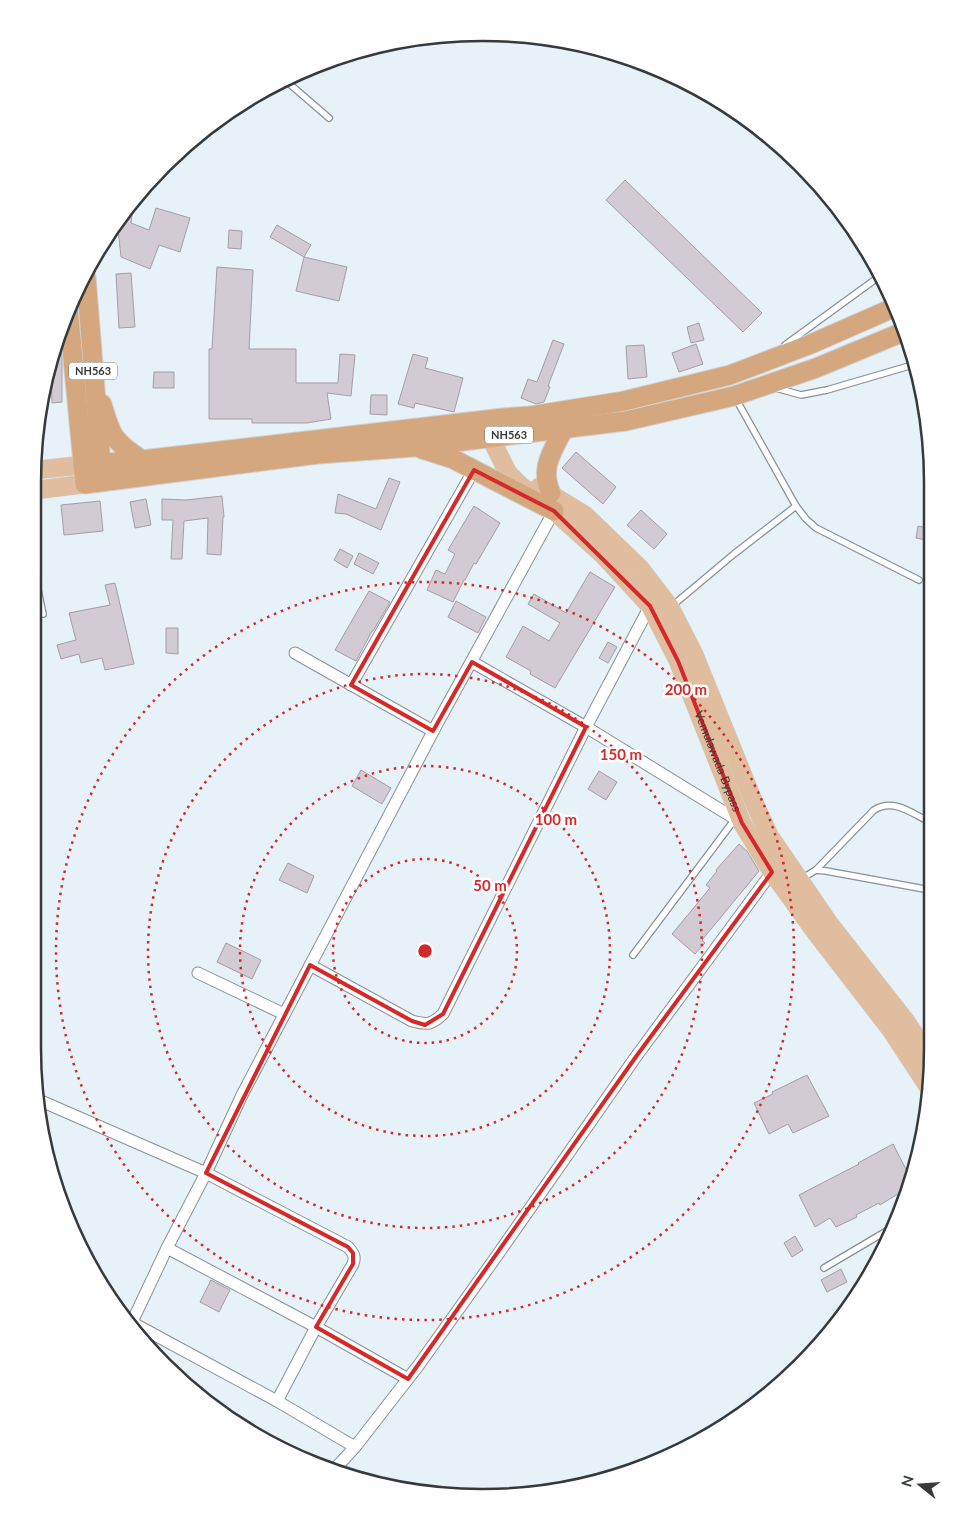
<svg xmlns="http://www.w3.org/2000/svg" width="965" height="1530" font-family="Lato,sans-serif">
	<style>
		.building { fill: #d3cbd3; stroke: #a59da5 }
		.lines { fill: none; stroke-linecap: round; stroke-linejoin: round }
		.service-casing { stroke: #899198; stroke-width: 8 }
		.minor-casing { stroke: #899198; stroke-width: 13 }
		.primary-casing { stroke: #cfd0d0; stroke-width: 19 }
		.trunk-casing { stroke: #cfd0d0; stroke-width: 21 }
		.service { stroke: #fff; stroke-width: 5.5 }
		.minor { stroke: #fff; stroke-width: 11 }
		.primary { stroke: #dfbd9e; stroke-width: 18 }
		.trunk { stroke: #d4a77e; stroke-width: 19 }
		.marked { fill: none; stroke: #d62828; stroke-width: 4; stroke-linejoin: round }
		.ring { fill: none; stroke: #d62828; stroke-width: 2.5; stroke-dasharray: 2.5 5 }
		.labels { text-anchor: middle; stroke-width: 5; stroke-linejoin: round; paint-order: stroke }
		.shield { fill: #fff; stroke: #727577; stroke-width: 1 }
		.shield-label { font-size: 11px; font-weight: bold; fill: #363a3d }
		.street-label { font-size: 12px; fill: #363a3d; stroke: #fff }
		.rim { fill: none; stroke: #363a3d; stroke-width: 2.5 }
		.centre { fill: #d62828; stroke: #fff; stroke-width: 2.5 }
		.ring-label { font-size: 15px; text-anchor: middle; font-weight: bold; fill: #d62828; stroke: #fff; stroke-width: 5; stroke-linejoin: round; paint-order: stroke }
	</style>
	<rect width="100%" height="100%" fill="#e7f1f8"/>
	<!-- building -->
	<g class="building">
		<path d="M625,180L762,313L743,332L606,200Z"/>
		<path d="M134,199L131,223L149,230L156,208L190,218L180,252L159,245L150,269L121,257L118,229H114L126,208Z"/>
		<path d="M277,225L311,245L304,257L270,237Z"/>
		<path d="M229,230L242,231L241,249L228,248Z"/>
		<path d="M304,257L347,267L339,301L296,291Z"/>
		<path d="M217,267L253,270L249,349H296V383H338L340,354L355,355L351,396L327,393L331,419L307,423H252V419H209V349H212Z"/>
		<path d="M131,273L135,327L119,328L116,274Z"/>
		<path d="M699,323L704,340L691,343L687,327Z"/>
		<path d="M553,340L564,344L548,386L550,387L544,402L536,404L521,398L528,379L537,382Z"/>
		<path d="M58,341L60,342L62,358V402L52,403L51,370Z"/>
		<path d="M696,344L703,364L679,372L672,353Z"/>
		<path d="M644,345L647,377L628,379L626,346Z"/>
		<path d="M413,354L428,358L425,368L463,378L454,412L415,403L414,408L398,404Z"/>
		<path d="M154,372H174V388H153Z"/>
		<path d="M371,395H387V415L370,414Z"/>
		<path d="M576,452L616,487L603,504L562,468Z"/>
		<path d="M389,478L400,482L381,530L346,514L335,513L338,494L376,509Z"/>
		<path d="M222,496L224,517H223L221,555L207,554L208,518L184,521L182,559H171L173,520H162V499L186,500Z"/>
		<path d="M146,499L151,525L135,528L130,502Z"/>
		<path d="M100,501L103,531L64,535L61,505Z"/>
		<path d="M474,506L500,523L476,564L474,563L465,580H464L453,602L427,590L436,570L445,574L455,554L448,550Z"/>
		<path d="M641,510L667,534L654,549L627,525Z"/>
		<path d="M918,526L931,529V541L916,538Z"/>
		<path d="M340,549L353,556L347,568L334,560Z"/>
		<path d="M359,553L379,563L373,574L354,564Z"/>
		<path d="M590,572L615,587L555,688L530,674L531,671L506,657L523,626L549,641L560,623L528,604L534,594L566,613Z"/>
		<path d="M115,583L134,664L105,670L102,658L81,663L79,654L61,659L57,645L76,640L69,613L110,605L105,585Z"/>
		<path d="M369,591L390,602L373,631H372L356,661L335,650Z"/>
		<path d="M456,601L486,617L478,633L448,617Z"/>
		<path d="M166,628H178V654L166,653Z"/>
		<path d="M608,642L617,647L608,663L599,658Z"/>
		<path d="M361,770L391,788L382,804L352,786Z"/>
		<path d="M599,771L617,782L606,800L588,789Z"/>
		<path d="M739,844L747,851L759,871L702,940L705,943L695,954L672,934L710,888L706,885L717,871L716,870Z"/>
		<path d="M288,863L314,876L307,893L279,880Z"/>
		<path d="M226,943L261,960L252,979L217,962Z"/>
		<path d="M807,1075L829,1116L793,1133L788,1124L769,1134L754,1103L773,1094L772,1092Z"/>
		<path d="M893,1144L910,1177L906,1189L880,1205L879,1203L856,1215L857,1217L836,1227L830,1218L815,1227L799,1195L859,1164L858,1163Z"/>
		<path d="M795,1236L803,1250L792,1257L784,1243Z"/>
		<path d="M841,1269L847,1282L827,1292L821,1280Z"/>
		<path d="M211,1280L230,1290L219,1312L200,1302Z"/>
	</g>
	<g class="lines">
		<!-- service casing -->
		<g class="service-casing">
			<g id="service">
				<path d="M285,80L329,118"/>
				<path d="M785,345L880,276"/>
				<path d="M776,388L801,395L827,390L916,364"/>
				<path d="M736,399L796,506L806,519L816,528L919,580"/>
				<path d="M35,575L43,614"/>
				<path d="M672,606L734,554L796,506"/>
				<path d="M816,870L874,810C894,798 911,813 930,822"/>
				<path d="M801,879L816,870L826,871L930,890"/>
				<path d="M633,955L735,819"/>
				<path d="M824,1268L895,1226"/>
			</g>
		</g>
		<!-- minor casing -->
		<g class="minor-casing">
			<g id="minor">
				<path d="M295,653L433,731"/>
				<path d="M472,662L586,727L742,823"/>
				<path d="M351,685L474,470"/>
				<path d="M310,965L412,1021C428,1025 431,1025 443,1014L586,727L650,606"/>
				<path d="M198,973L284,1014"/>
				<path d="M41,1101L206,1173L348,1247C353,1253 356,1256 353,1264L316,1327L408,1379"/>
				<path d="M167,1248L316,1327L277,1401"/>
				<path d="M131,1322L277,1401L355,1447"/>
				<path d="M132,1322L167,1248L206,1173L242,1095L437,724L554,511"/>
				<path d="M333,1471L355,1447L418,1366L496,1257L635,1058L772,872"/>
			</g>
		</g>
		<!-- primary casing -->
		<g class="primary-casing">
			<g id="primary">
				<path id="s1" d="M488,424L490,437L508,473L520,485L554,511L603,555L650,606L678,661L742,823L772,872L816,933L891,1030L929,1088"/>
				<path d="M36,470L83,465"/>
				<path d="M539,487L585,515L640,568L670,607L694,654L753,800L769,835L829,923L905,1020L929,1056"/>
				<path d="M36,490L85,484"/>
			</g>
		</g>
		<!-- trunk casing -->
		<g class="trunk-casing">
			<g id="trunk">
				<path d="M86,277L102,475"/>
				<path d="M68,308L85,484L318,454L415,447L626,421L734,396L816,368L903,332"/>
				<path d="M102,404C111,436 114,442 142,460"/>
				<path d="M422,449L453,459L554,511"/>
				<path d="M83,465L142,460L503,418L530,416L624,401L730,375L811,344L893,308"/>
				<path d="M551,493C539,468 553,451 564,428"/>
			</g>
		</g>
		<!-- service -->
		<use href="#service" class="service"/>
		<!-- minor -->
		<use href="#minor" class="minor"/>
		<!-- primary -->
		<use href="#primary" class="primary"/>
		<!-- trunk -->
		<use href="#trunk" class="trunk"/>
	</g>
	<!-- marked area -->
	<path class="marked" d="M474,470L554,511L650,606L678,661L742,823L772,872L635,1058L408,1379L316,1327L353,1264V1253L348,1247L206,1173L310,965L412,1021L425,1025L443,1014L586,727L472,662L433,731L351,685Z"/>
	<!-- distance rings -->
	<g class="ring">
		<circle cx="425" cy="951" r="92"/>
		<circle cx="425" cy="951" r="185"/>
		<circle cx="425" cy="951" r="277"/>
		<circle cx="425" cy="951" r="369"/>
	</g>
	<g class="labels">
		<!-- shield labels -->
		<g class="shield">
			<rect x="69" y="362.5" width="48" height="17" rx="4"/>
			<rect x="485" y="426.5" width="48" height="17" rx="4"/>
		</g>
		<g class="shield-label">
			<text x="93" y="375">NH563</text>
			<text x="509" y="439">NH563</text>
		</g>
		<!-- street labels -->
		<g class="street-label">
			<text dy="4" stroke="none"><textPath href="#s1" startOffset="418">Vemulawada Bypass</textPath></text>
		</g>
	</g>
	<!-- crop -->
	<path d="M0 0H965V1530H0ZM482 41H483A441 441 0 0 1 924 482V1048A441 441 0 0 1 483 1489H482A441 441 0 0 1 41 1048V482A441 441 0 0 1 482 41Z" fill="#fff" fill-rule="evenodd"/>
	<path class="rim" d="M482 41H483A441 441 0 0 1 924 482V1048A441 441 0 0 1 483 1489H482A441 441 0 0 1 41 1048V482A441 441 0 0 1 482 41Z"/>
	<circle cx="425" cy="951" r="8" class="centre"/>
	<g class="ring-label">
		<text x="686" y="695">200 m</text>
		<text x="621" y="760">150 m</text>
		<text x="556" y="825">100 m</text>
		<text x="490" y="891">50 m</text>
	</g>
	<!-- north arrow -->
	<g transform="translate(920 1485) rotate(287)" stroke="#ffffff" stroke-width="4" paint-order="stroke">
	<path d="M0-4L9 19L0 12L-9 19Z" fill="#363a3d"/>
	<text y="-8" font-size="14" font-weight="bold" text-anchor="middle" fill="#363a3d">N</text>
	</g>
</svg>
